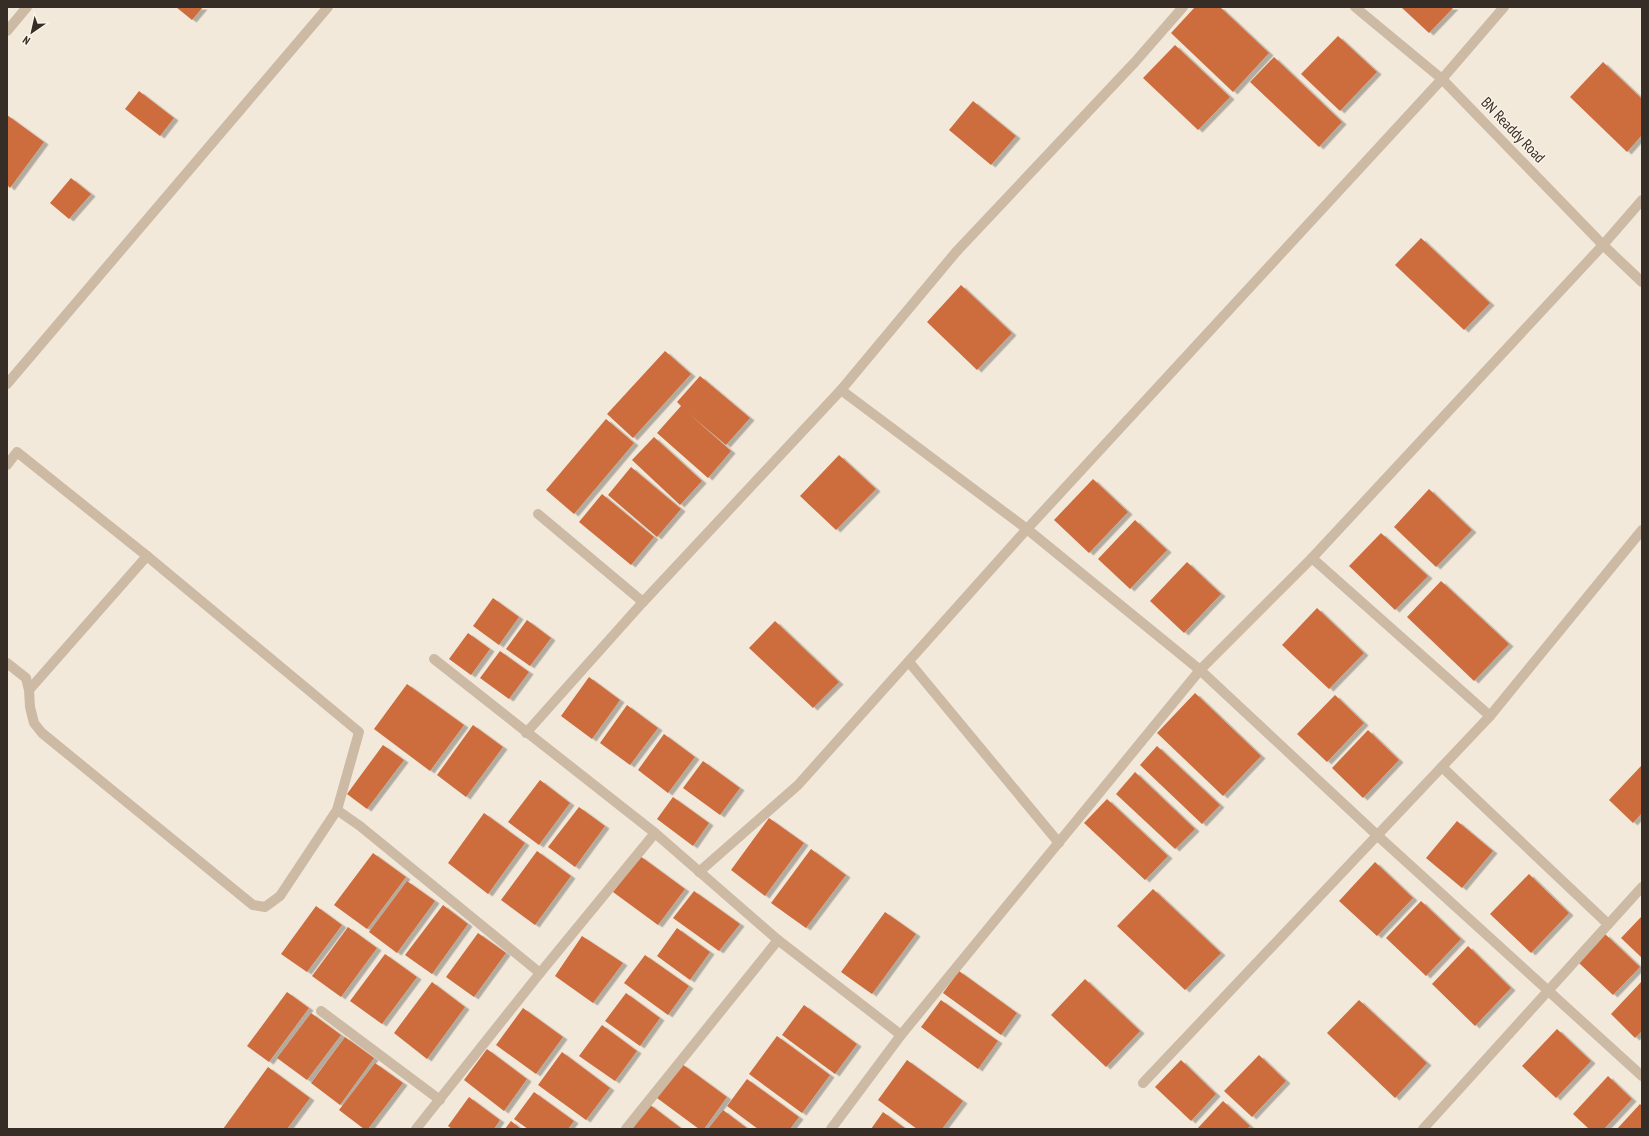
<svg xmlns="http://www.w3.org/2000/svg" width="1649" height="1136" font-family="'PT Sans Narrow',sans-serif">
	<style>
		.building { fill: #cd6c3e; filter: url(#shadow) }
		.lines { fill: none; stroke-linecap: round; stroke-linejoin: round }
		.minor { stroke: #ccbaa5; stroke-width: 10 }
		.labels { text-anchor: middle; stroke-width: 3; stroke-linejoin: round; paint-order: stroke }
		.street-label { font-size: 15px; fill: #372d27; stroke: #faf3e6 }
	</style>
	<defs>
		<filter id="shadow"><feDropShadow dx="4.5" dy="2.5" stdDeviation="0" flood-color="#0004"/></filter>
	</defs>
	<rect width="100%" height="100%" fill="#f3e9da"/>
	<!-- building -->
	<g class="building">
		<path d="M176,7H203L192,20Z"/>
		<path d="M1195,7H1220L1269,53L1233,92L1171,33Z"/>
		<path d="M1401,7H1454L1429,33Z"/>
		<path d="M1338,36L1377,72L1340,111L1301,74Z"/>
		<path d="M1175,45L1230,97L1198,130L1143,78Z"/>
		<path d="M1274,57L1342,122L1319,147L1250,82Z"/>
		<path d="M1603,62L1642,99V135L1627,152L1570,97Z"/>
		<path d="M139,91L174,118L160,136L125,109Z"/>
		<path d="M973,101L1016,136L991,165L949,130Z"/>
		<path d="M7,115L44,142L10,188L7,185Z"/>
		<path d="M71,178L91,194L69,219L50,203Z"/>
		<path d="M1421,238L1490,303L1464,330L1395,265Z"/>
		<path d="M961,285L1012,333L977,370L927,322Z"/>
		<path d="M665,351L691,374L633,438L607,414Z"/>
		<path d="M700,376L750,418L726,445L688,413L731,451L708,478L657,433L681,406L677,402Z"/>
		<path d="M606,419L634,443L574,514L546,490Z"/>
		<path d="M654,437L702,481L680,505L632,460Z"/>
		<path d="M839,455L876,489L836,530L800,496Z"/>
		<path d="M631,467L681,509L657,537L608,495Z"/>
		<path d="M1093,479L1128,512L1089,553L1054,520Z"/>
		<path d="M1429,489L1472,530L1436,567L1394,527Z"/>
		<path d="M602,494L654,537L631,565L579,522Z"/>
		<path d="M1135,520L1167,550L1130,589L1098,559Z"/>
		<path d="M1381,533L1428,576L1395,610L1349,566Z"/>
		<path d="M1187,562L1221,594L1184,633L1150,601Z"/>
		<path d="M1441,581L1509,644L1474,681L1407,617Z"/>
		<path d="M493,598L519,617L499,645L473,626Z"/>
		<path d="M1317,608L1364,653L1329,689L1282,645Z"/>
		<path d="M527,620L551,638L530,666L506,649Z"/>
		<path d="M775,621L839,682L813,708L749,648Z"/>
		<path d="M468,633L490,649L471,675L449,659Z"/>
		<path d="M500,651L529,672L509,699L480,678Z"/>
		<path d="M589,677L620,700L592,739L561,716Z"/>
		<path d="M407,684L464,725L430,771L374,729Z"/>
		<path d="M1195,693L1261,756L1223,796L1157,733Z"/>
		<path d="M1335,695L1364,723L1327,762L1297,734Z"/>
		<path d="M627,705L658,728L630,765L600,743Z"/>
		<path d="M473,725L503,747L466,797L437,775Z"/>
		<path d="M1368,730L1399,760L1363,798L1332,768Z"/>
		<path d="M664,734L695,757L668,793L638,770Z"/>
		<path d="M383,745L404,760L367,809L347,794Z"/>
		<path d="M1157,746L1220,805L1202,824L1140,765Z"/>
		<path d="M703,761L740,788L720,815L683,788Z"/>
		<path d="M1641,766L1642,813L1633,823L1609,800Z"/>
		<path d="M1135,772L1195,829L1175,849L1116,794Z"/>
		<path d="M540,780L570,803L539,845L508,822Z"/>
		<path d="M673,797L709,823L693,846L657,819Z"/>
		<path d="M1107,799L1168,856L1145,880L1084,823Z"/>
		<path d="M579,807L605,826L575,867L548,847Z"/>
		<path d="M484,813L525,843L488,894L448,863Z"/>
		<path d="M769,818L804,843L765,896L731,870Z"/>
		<path d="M1457,821L1493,851L1462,888L1426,858Z"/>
		<path d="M811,849L846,875L806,928L771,903Z"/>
		<path d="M537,851L571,876L535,925L501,900Z"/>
		<path d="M373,853L406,877L367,929L334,905Z"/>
		<path d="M640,856L685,889L658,925L613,892Z"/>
		<path d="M1375,862L1413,898L1377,936L1339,901Z"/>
		<path d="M1529,874L1569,913L1531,953L1490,914Z"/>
		<path d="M407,881L435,901L397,953L369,932Z"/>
		<path d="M1153,889L1221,953L1185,990L1117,926Z"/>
		<path d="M694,891L740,924L719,951L673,918Z"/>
		<path d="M1421,901L1461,939L1426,976L1386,938Z"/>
		<path d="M443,905L468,924L432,974L405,955Z"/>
		<path d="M316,906L342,925L307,972L281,954Z"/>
		<path d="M885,912L916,934L872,994L841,972Z"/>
		<path d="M1642,916V958L1621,938Z"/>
		<path d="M348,927L377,948L341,997L312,976Z"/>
		<path d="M677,928L710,952L690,980L657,956Z"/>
		<path d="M478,933L506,953L474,997L446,977Z"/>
		<path d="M1605,934L1640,967L1613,995L1579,963Z"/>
		<path d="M582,936L623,963L593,1003L555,976Z"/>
		<path d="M1468,946L1511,988L1475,1026L1432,984Z"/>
		<path d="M385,954L417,977L382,1024L350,1001Z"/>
		<path d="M645,955L689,986L668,1015L624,983Z"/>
		<path d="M959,971L1017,1013L1001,1035L943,993Z"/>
		<path d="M1085,979L1140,1031L1106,1067L1051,1015Z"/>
		<path d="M1642,981V1031L1635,1038L1611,1014Z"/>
		<path d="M432,982L465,1007L427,1059L394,1033Z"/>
		<path d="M287,992L309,1008L269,1062L247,1046Z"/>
		<path d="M626,993L660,1018L640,1046L605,1021Z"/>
		<path d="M941,1000L998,1041L978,1069L921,1027Z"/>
		<path d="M1359,1000L1427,1063L1395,1098L1327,1033Z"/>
		<path d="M804,1005L857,1044L835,1074L782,1035Z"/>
		<path d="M523,1008L563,1037L536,1074L496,1045Z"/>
		<path d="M311,1013L341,1035L307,1080L277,1058Z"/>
		<path d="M602,1025L637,1051L615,1081L579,1056Z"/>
		<path d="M1557,1029L1591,1061L1556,1098L1522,1066Z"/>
		<path d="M777,1036L830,1075L802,1113L749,1074Z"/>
		<path d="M345,1037L374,1058L340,1105L311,1083Z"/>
		<path d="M487,1049L527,1079L504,1111L464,1080Z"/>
		<path d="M562,1052L610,1088L586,1120L538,1085Z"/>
		<path d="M1259,1055L1286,1081L1252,1117L1224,1091Z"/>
		<path d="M907,1060L963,1101L942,1129H917L878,1100Z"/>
		<path d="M1181,1060L1216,1094L1191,1121L1155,1087Z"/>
		<path d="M375,1063L403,1083L368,1129H364L339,1110Z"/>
		<path d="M682,1064L727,1097L704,1129H699L657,1098Z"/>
		<path d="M268,1067L310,1098L287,1129H223Z"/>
		<path d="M1608,1076L1632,1099L1604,1129H1589L1573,1114Z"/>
		<path d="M747,1079L799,1117L790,1129H758L727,1106Z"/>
		<path d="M534,1092L574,1121L568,1129H528L514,1119Z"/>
		<path d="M469,1097L500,1120L494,1129H452L448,1126Z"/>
		<path d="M1223,1101L1250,1126L1247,1129H1197Z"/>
		<path d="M649,1104L682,1129H631Z"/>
		<path d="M1640,1104L1642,1106V1129H1617Z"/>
		<path d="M723,1110L748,1129H708Z"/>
		<path d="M883,1112L906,1129H871Z"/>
		<path d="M511,1121L521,1129H505Z"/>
	</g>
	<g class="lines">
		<!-- minor -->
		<g class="minor">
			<path d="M1355,7L1442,79L1603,245L1642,282"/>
			<path d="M7,31L27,7"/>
			<path d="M7,384L328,7"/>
			<path d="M841,390L956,252L1135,62L1183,7"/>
			<path d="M7,465L17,452L147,556L359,732L337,810L280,896L265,907L253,905L42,733L34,723L30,707L29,690L26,678L7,663"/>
			<path d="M538,514L643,602"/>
			<path d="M1312,558L1490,716"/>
			<path d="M434,659L655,833L778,940L901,1035"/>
			<path d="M909,662L1059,843"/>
			<path d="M29,690L147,556"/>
			<path d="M526,733L643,602L841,390L1027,529L1200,670L1378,836L1642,1076"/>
			<path d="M1442,767L1608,924"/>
			<path d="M337,810L360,826L540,973"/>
			<path d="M699,872L798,785L1027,529L1442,79L1504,7"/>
			<path d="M321,1011L440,1100"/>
			<path d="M1143,1083L1490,716L1642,530"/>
			<path d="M416,1129L540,973L655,833"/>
			<path d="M626,1129L778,940"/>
			<path d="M831,1129L901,1035L1200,670L1312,558L1603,245L1642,200"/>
			<path d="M1423,1129L1642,887"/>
		</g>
	</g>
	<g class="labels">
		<!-- street labels -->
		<g class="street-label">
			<text transform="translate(1513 130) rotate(46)" y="5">BN Readdy Road</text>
		</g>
	</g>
	<!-- border -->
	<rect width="1649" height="1136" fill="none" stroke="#372d27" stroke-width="16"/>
	<!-- north arrow -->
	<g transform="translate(32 32) rotate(214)" stroke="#faf3e6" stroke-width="3" paint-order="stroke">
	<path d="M0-3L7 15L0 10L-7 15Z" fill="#372d27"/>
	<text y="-6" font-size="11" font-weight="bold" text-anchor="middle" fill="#372d27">N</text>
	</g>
</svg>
